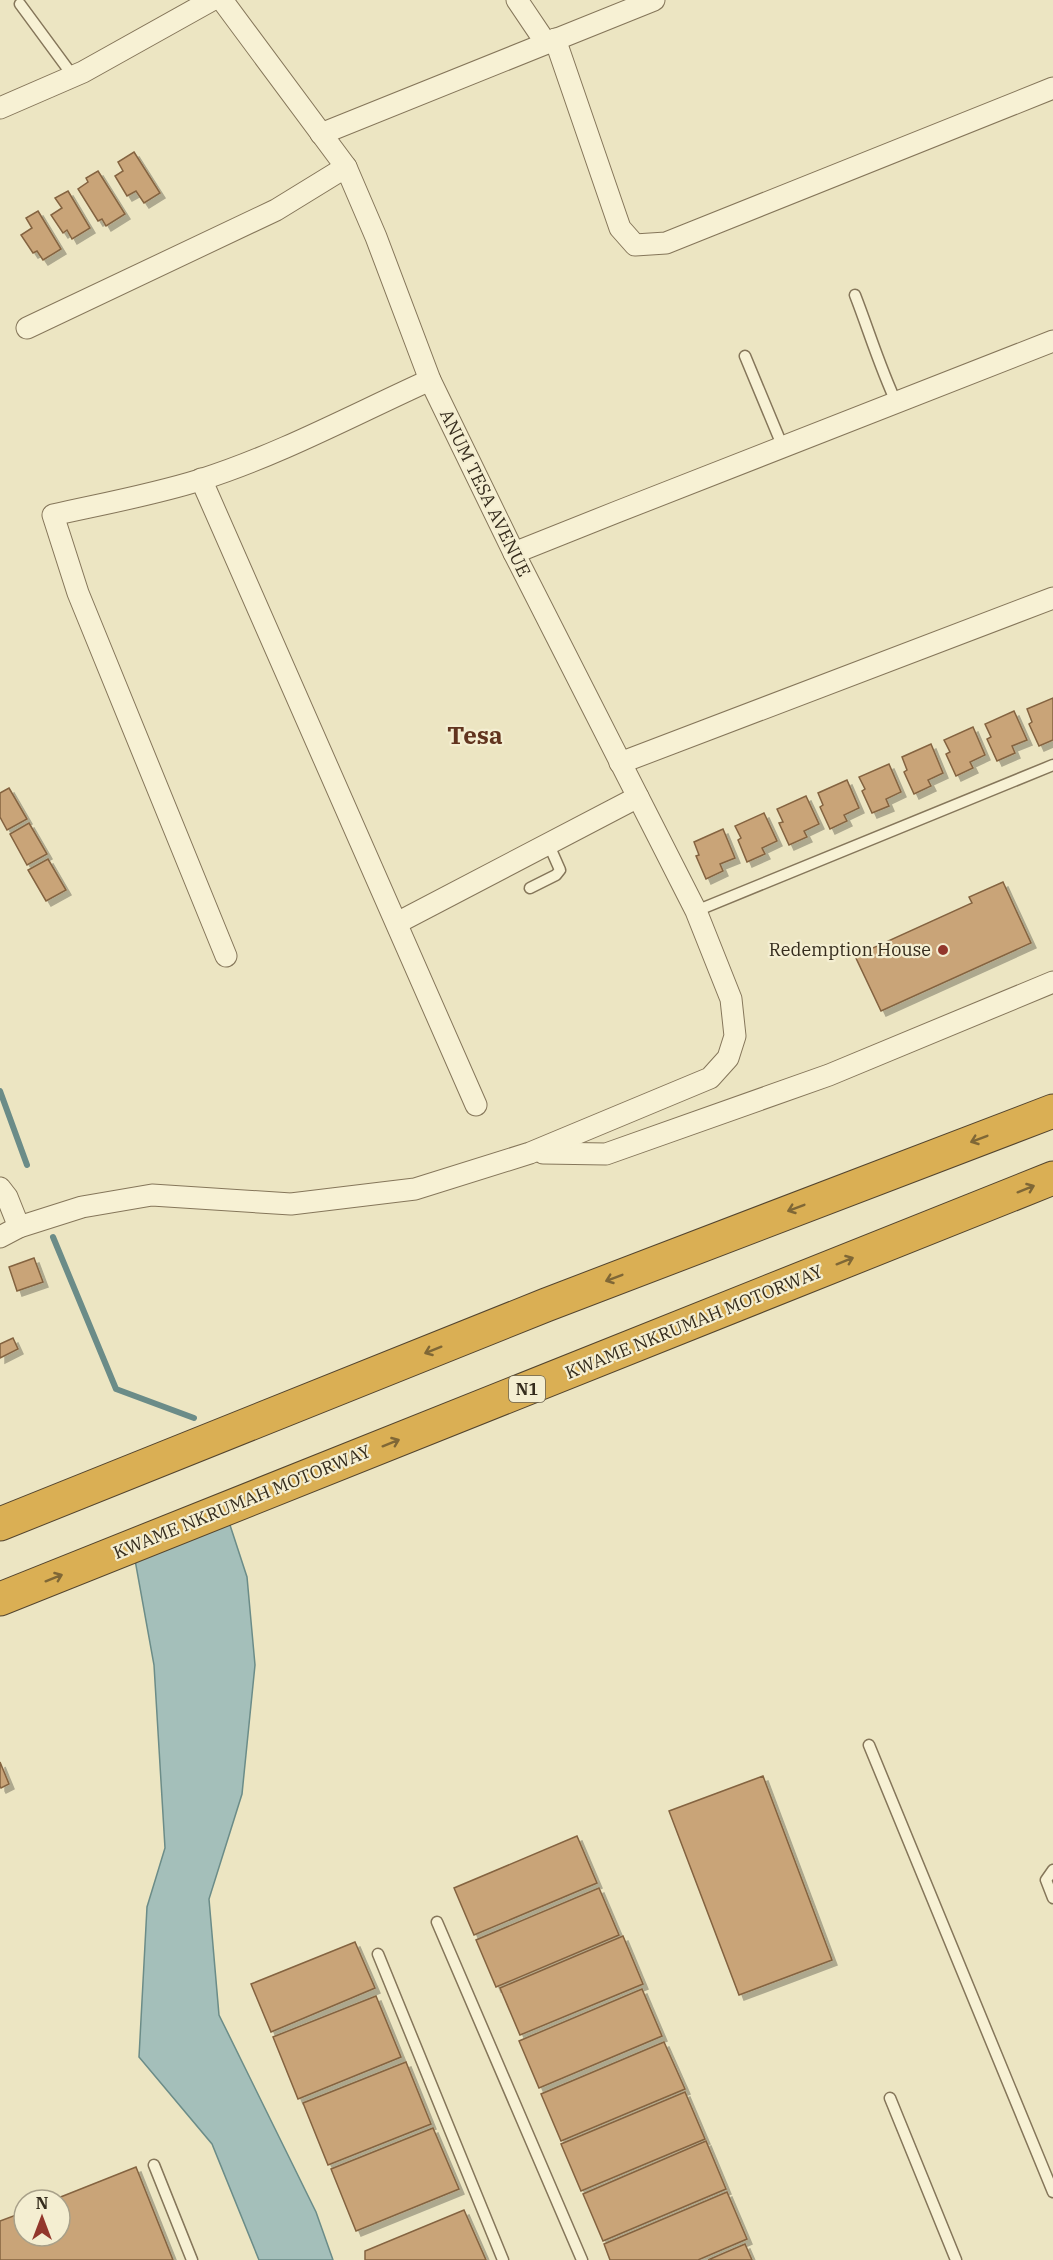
<svg xmlns="http://www.w3.org/2000/svg" width="1053" height="2260" font-family="'IBM Plex Serif',serif">
	<style>
		.water { fill: #a4bfba; stroke: #6b8c88; stroke-width: 1.5 }
		.lines { fill: none; stroke-linecap: round; stroke-linejoin: round }
		.stream { stroke: #6b8c88; stroke-width: 6 }
		.building { fill: #c9a478; stroke: #846340; stroke-width: 1.5; filter: url(#shadow) }
		.service-casing { stroke: #85765a; stroke-width: 13 }
		.minor-casing { stroke: #85765a; stroke-width: 23 }
		.motorway-casing { stroke: #53442e; stroke-width: 35 }
		.service { stroke: #f7f1d4; stroke-width: 10 }
		.minor { stroke: #f7f1d4; stroke-width: 21 }
		.motorway { stroke: #daaf54; stroke-width: 33 }
		.oneway { stroke: #7f6736 }
		.poi-dot { fill: #92372c; stroke: #f4eed1; stroke-width: 2 }
		.labels { text-anchor: middle; stroke-width: 4.5; stroke-linejoin: round; paint-order: stroke }
		.shield { fill: #f4eed1; stroke: #6e6653; stroke-width: 1.5 }
		.shield-label { font-size: 16px; font-weight: bold; fill: #352c1d }
		.street-label { font-size: 18px; fill: #352c1d; stroke: #f4eed1 }
		.poi-label { font-size: 18px; fill: #352c1d; stroke: #f4eed1; text-anchor: end }
		.district-label { font-size: 24px; font-weight: bold; fill: #61341e; stroke: #f4eed1 }
	</style>
	<defs>
		<filter id="shadow"><feDropShadow dx="5" dy="5" stdDeviation="0" flood-color="#0004"/></filter>
	</defs>
	<rect width="100%" height="100%" fill="#ece5c2"/>
	<!-- water -->
	<path class="water" d="M229,1522L247,1577L255,1665L242,1794L209,1899L219,2015L316,2212L333,2260H259L212,2144L139,2057L147,1907L165,1848L154,1665L135,1560Z"/>
	<g class="lines">
		<!-- stream -->
		<g class="stream">
			<path d="M0,1091L27,1165"/>
			<path d="M53,1237L116,1389L194,1418"/>
		</g>
	</g>
	<!-- building -->
	<g class="building">
		<path d="M134,152L160,193L144,203L136,191L127,196L115,176L123,171L118,162Z"/>
		<path d="M98,171L125,214L106,226L102,219L98,221L78,189L88,182L86,178Z"/>
		<path d="M68,191L90,228L72,239L67,230L63,233L51,215L62,208L55,198Z"/>
		<path d="M38,211L61,249L43,260L37,251L33,253L21,235L32,228L26,218Z"/>
		<path d="M1053,698V740L1039,746L1029,724L1032,722L1027,709Z"/>
		<path d="M1014,711L1027,740L1012,746L1015,753L997,761L987,739L991,737L985,724Z"/>
		<path d="M973,727L985,755L970,762L973,768L956,776L946,754L950,752L944,740Z"/>
		<path d="M931,744L943,773L928,780L931,786L914,794L904,772L907,770L902,757Z"/>
		<path d="M889,764L901,792L886,799L889,806L872,813L862,791L865,789L859,777Z"/>
		<path d="M847,780L859,808L844,815L847,821L830,829L820,807L823,805L818,793Z"/>
		<path d="M9,788L27,819L7,830L0,817V793Z"/>
		<path d="M806,796L819,824L804,831L807,837L789,845L779,823L783,822L777,809Z"/>
		<path d="M764,813L777,841L762,848L765,854L747,862L738,840L741,838L735,826Z"/>
		<path d="M29,823L47,854L27,865L10,834Z"/>
		<path d="M723,829L735,858L720,864L723,871L706,879L696,856L699,855L694,842Z"/>
		<path d="M48,859L66,890L46,901L28,870Z"/>
		<path d="M1003,882L1031,943L881,1011L855,956L972,903L969,897Z"/>
		<path d="M34,1258L43,1282L17,1291L9,1267Z"/>
		<path d="M13,1338L18,1349L0,1358V1344Z"/>
		<path d="M0,1762L9,1784L1,1788L0,1786Z"/>
		<path d="M763,1776L832,1960L739,1995L669,1811Z"/>
		<path d="M577,1836L597,1883L474,1935L454,1888Z"/>
		<path d="M599,1888L619,1935L496,1987L476,1940Z"/>
		<path d="M623,1936L643,1984L520,2035L500,1988Z"/>
		<path d="M355,1942L375,1988L271,2032L251,1984Z"/>
		<path d="M642,1989L662,2036L539,2088L519,2041Z"/>
		<path d="M376,1996L401,2057L298,2099L273,2037Z"/>
		<path d="M664,2042L685,2089L561,2141L541,2094Z"/>
		<path d="M406,2062L431,2124L328,2165L303,2103Z"/>
		<path d="M685,2092L705,2139L581,2191L561,2144Z"/>
		<path d="M433,2128L459,2189L356,2231L331,2169Z"/>
		<path d="M706,2141L726,2189L603,2241L583,2194Z"/>
		<path d="M136,2167L173,2260H0V2221L24,2212V2236H60V2200H53Z"/>
		<path d="M727,2192L747,2239L698,2260H610L604,2244Z"/>
		<path d="M464,2210L486,2260H365V2251Z"/>
		<path d="M745,2244L752,2260H708Z"/>
	</g>
	<g class="lines">
		<!-- service casing -->
		<g class="service-casing">
			<g id="service">
				<path d="M20,4L73,76"/>
				<path d="M855,295C869,331 880,368 897,404"/>
				<path d="M745,356L782,445"/>
				<path d="M530,888L556,875L560,870L549,845"/>
				<path d="M696,911L1053,765"/>
				<path d="M869,1745L1053,2192"/>
				<path d="M1053,1870L1046,1880L1053,1898"/>
				<path d="M437,1922L582,2260"/>
				<path d="M378,1954L503,2260"/>
				<path d="M890,2098L956,2260"/>
				<path d="M154,2165L192,2260"/>
			</g>
		</g>
		<!-- minor casing -->
		<g class="minor-casing">
			<g id="minor">
				<path d="M517,0L546,43"/>
				<path d="M555,39L620,228L635,245L666,243L1053,88"/>
				<path d="M0,108L83,72L212,0"/>
				<path d="M321,134L654,0"/>
				<path d="M27,328L276,210L346,167"/>
				<path d="M201,479L476,1105"/>
				<path d="M514,553C693,481 873,412 1053,341"/>
				<path d="M620,763L1053,598"/>
				<path d="M397,923L638,797"/>
				<path d="M226,956L78,593L53,515C102,504 152,495 200,480C279,455 355,414 430,380"/>
				<path d="M543,1153L606,1154L829,1075L1053,982"/>
				<path d="M0,1188L7,1197L19,1227"/>
				<path d="M0,1237L19,1227L82,1207L152,1195L291,1204L415,1189L530,1153L710,1078L728,1058L735,1036L731,999L696,911L514,553L430,380L376,237L346,167L222,0"/>
			</g>
		</g>
		<!-- motorway casing -->
		<g class="motorway-casing">
			<g id="motorway">
				<path d="M0,1524L546,1305L1053,1111"/>
				<path d="M0,1599L1053,1178"/>
			</g>
		</g>
		<!-- service -->
		<use href="#service" class="service"/>
		<!-- minor -->
		<use href="#minor" class="minor"/>
		<!-- motorway -->
		<use href="#motorway" class="motorway"/>
	</g>
	<!-- one-way arrows -->
	<defs><path id="oneway-shaft" d="M-6 0H5M1.5-3L5.5 0L1.5 3" fill="none" stroke-width="1.6" stroke-linecap="round" stroke-linejoin="round" transform="scale(1.5)"/></defs>
	<g class="oneway">
		<use href="#oneway-shaft" transform="translate(979 1139) rotate(159)"/>
		<use href="#oneway-shaft" transform="translate(1026 1189) rotate(-22)"/>
		<use href="#oneway-shaft" transform="translate(796 1208) rotate(159)"/>
		<use href="#oneway-shaft" transform="translate(845 1261) rotate(-22)"/>
		<use href="#oneway-shaft" transform="translate(614 1278) rotate(159)"/>
		<use href="#oneway-shaft" transform="translate(433 1350) rotate(158)"/>
		<use href="#oneway-shaft" transform="translate(391 1443) rotate(-22)"/>
		<use href="#oneway-shaft" transform="translate(54 1578) rotate(-22)"/>
	</g>
	<!-- markers -->
	<circle class="poi-dot" cx="943" cy="950" r="6"/>
	<g class="labels">
		<!-- shield labels -->
		<rect class="shield" x="509" y="1376" width="36" height="26" rx="4.5"/>
		<g class="shield-label">
			<text x="527" y="1395">N1</text>
		</g>
		<!-- street labels -->
		<g class="street-label">
			<text transform="translate(485 493) rotate(64)" y="6">ANUM TESA AVENUE</text>
			<text transform="translate(694 1322) rotate(-22)" y="6">KWAME NKRUMAH MOTORWAY</text>
			<text transform="translate(242 1502) rotate(-22)" y="6">KWAME NKRUMAH MOTORWAY</text>
		</g>
		<!-- poi labels -->
		<g class="poi-label">
			<text x="931" y="956">Redemption House</text>
		</g>
		<!-- district labels -->
		<g class="district-label">
			<text x="475" y="744">Tesa</text>
		</g>
	</g>
	<!-- north arrow -->
	<g transform="translate(42 2218)"><circle r="28" fill="#f4eed1" stroke="#a8a089" stroke-width="1.5"/>
	<path d="M0-4.5L10 22L0 15L-10 22Z" fill="#92372c"/>
	<text y="-9" font-size="16" font-weight="bold" text-anchor="middle" fill="#352c1d">N</text>
	</g>
</svg>
